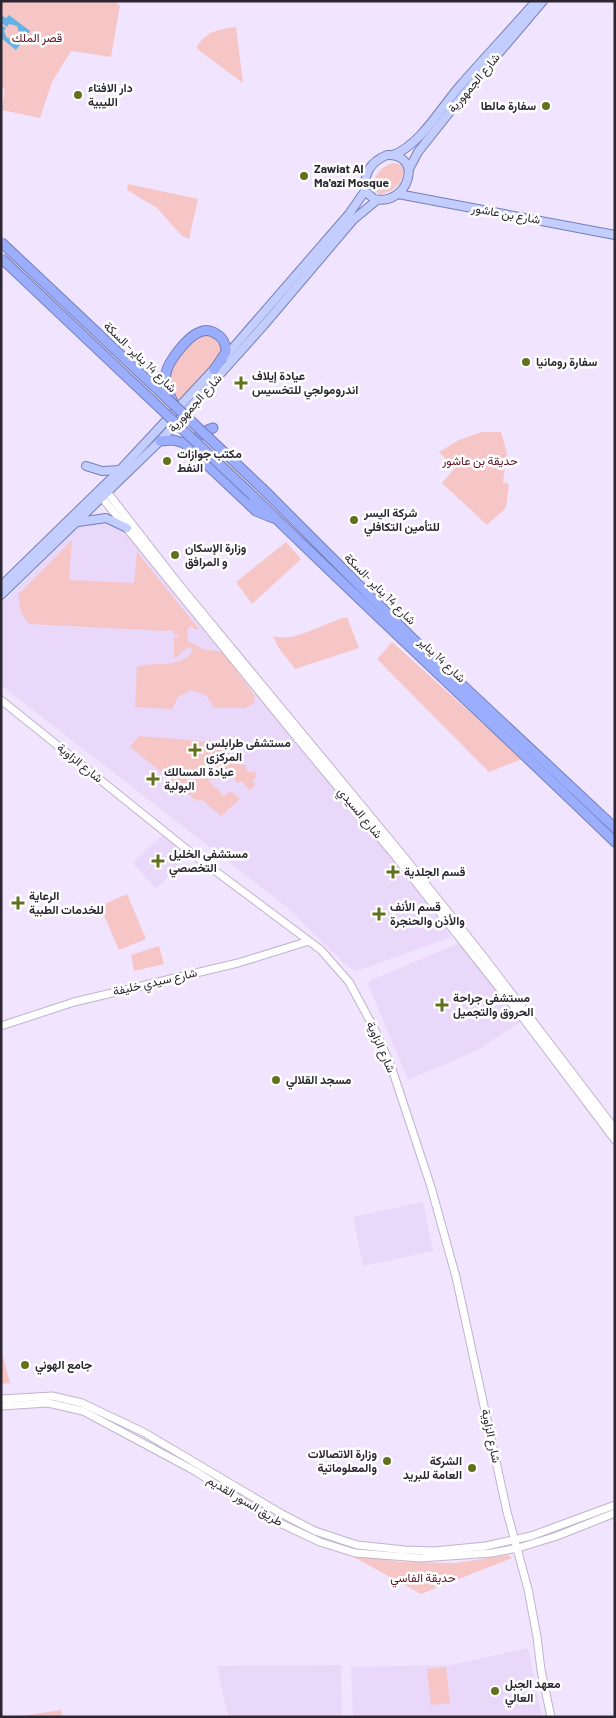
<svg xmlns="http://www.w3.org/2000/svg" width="616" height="1718" font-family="Barlow,Vazirmatn,sans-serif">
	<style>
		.built { fill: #e9d8f9 }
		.green { fill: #f6c6c7 }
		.water { fill: #64b1e4 }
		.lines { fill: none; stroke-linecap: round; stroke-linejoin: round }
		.secondary-casing { stroke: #c0b3cc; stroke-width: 9 }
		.primary-casing { stroke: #747eb6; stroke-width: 10 }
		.highway-casing { stroke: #747eb6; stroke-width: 11 }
		.secondary { stroke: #fff; stroke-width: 7 }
		.primary { stroke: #c3cefe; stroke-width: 8 }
		.highway { stroke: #9baefe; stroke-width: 9 }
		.highway-bridge-casing { stroke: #747eb6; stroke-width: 11; stroke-linecap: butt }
		.highway-bridge { stroke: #9baefe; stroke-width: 9 }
		.poi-dot { fill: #62711d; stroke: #fff; stroke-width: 2 }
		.labels { text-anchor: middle; stroke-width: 5; stroke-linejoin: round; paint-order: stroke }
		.park-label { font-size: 12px; fill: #5e101f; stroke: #fff }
		.street-label { font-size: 12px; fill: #2b2630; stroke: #fff }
		.poi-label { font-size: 12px; font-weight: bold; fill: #2b2630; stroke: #fff; text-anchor: start }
	</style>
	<rect width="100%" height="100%" fill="#f1e4fe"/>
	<!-- built -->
	<g class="built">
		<path d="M106,521L124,531L411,878L451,937L357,971L348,967L289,909L1,685V604L81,524Z"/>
		<path d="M162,835L186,853L184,860L156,889L133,863Z"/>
		<path d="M460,943L520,1022L476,1051L408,1080L368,984L371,980Z"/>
		<path d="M423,1202L433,1251L363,1266L353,1217Z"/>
		<path d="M528,1648L542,1717H353L351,1667L451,1665Z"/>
		<path d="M341,1665L342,1717H228L217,1666Z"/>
	</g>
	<!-- green -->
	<g class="green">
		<path d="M1,1H114L120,6L111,57L71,51L52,82L40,118L2,110L5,89L1,88Z"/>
		<path d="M236,27L243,83L196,48C205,32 218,29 236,27Z"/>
		<path d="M393,163C414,164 400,195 378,194L373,187C373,176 382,166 393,163Z"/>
		<path d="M128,184L198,199L189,239L182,236L157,208L127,190Z"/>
		<path d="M208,333C218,339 223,342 221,355L180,402C174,396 170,389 168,381C166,369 190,341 200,336C202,334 205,334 208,333Z"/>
		<path d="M482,432H501L507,453L503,482L509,484L506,508L487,525L442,483L455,468L439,452L459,440Z"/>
		<path d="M72,540L69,580L134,583L137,552L199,629H195L191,626L187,629L188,641L203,649L223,652L255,696L254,703L246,708H214L206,695L191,690L178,697L172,709L135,707L137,667C156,660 180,671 193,650L188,647L176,658H174V637H178V634L175,635L173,630L166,631L29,624L21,613L18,595Z"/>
		<path d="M286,542L301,559L252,604L236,582Z"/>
		<path d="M347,617L359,648L295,669L278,647L273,636C293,644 327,621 347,617Z"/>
		<path d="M392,642L522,759L489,772L377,659Z"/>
		<path d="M139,736L226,743L219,761L246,765L247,772H255L256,778L253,780L255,785L250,790L241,781L238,783L224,769L212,780L209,778L207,779L224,796L230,791L240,799L221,816L202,800L197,801L130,747Z"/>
		<path d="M127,894L146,939L119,950L100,906Z"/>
		<path d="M159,946L164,964L134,971L131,955Z"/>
		<path d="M1,1349L10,1383L1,1384Z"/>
		<path d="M348,1554L400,1562L456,1563L508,1555L512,1558L421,1594Z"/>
		<path d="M446,1667L450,1703L431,1705L427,1669Z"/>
		<path d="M61,1710L63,1717L21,1716Z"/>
	</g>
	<!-- water -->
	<g class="water">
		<path d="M1,15L6,18L9,15L30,31L24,39L19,35V32L17,26L9,24L7,27L1,23Z"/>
		<path d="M1,25L6,28L4,31L7,38L14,39L17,38L22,42L16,50L1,38Z"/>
	</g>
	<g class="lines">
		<!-- secondary casing -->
		<g class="secondary-casing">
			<g id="secondary">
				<path d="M104,488L177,582L405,858L483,956L615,1129"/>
				<path d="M99,494L297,738L396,857L526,1022L615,1140"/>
				<path d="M1,700L190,852L321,950L349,982L362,1006L376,1032L392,1069L431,1187L456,1277L507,1512L528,1589L537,1637L541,1670L551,1717"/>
				<path d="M1,1026L74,1002L238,963L309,941"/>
				<path d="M1,1399L52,1396L82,1403L145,1433L282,1514L315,1531L357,1545L405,1550L434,1551L486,1546L531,1536L615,1505"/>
				<path d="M1,1406L48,1403L83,1411L195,1471L267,1517L320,1542L355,1553L420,1558L492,1553L518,1548L557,1536L615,1513"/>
			</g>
		</g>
		<!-- primary casing -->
		<g class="primary-casing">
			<g id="primary">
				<path d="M387,155C425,154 408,207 374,199L365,191C364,173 370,162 387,155Z"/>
				<path d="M393,155C420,145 440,109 459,87C484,58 511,30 536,1"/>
				<path d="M409,169L418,152L464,94L543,1"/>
				<path d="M398,194L615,235"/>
				<path d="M225,357L349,214L365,191"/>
				<path d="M86,466L102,471L120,470"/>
				<path d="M78,522L106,518L127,528"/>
				<path d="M1,586L120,470L217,366"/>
				<path d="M1,595L160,441L264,325L353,220L377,200"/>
			</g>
		</g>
		<!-- highway casing -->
		<g class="highway-casing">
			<g id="highway">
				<path d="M174,404C169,394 164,384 166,374C167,362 189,335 200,332C206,329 213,331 218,335C224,339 226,346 226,352L214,370"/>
				<path d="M160,441L173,440L184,443L256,511L273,518"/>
				<path d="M192,448C195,437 202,432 213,428"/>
				<path d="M263,489L411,637L615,828"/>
				<path d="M253,496C372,613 495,726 615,842"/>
			</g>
		</g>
		<!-- secondary -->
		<use href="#secondary" class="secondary"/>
		<!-- primary -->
		<use href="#primary" class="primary"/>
		<!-- highway -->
		<use href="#highway" class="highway"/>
		<!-- highway-bridge casing -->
		<g class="highway-bridge-casing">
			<g id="highway-bridge">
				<path d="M1,242L263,489"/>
				<path d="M1,258L253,496"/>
			</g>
		</g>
		<!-- highway-bridge -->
		<use href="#highway-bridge" class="highway-bridge"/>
	</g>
	<!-- markers -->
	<g class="poi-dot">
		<circle cx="78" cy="95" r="5"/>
		<circle cx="546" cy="106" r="5"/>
		<circle cx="304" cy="176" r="5"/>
		<circle cx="526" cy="362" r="5"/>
		<path d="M238.5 375.5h5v5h5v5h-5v5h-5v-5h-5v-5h5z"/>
		<circle cx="167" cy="461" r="5"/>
		<circle cx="354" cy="520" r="5"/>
		<circle cx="175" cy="555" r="5"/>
		<path d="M192.5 742.5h5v5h5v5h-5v5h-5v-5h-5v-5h5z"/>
		<path d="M150.5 771.5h5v5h5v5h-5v5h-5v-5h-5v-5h5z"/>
		<path d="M155.5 853.5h5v5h5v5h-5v5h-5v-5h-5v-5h5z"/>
		<path d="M390.5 864.5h5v5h5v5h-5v5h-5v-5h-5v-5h5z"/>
		<path d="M15.5 895.5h5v5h5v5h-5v5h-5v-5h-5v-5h5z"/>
		<path d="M376.5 906.5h5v5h5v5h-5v5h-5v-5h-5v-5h5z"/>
		<path d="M439.5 997.5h5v5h5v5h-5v5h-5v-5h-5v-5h5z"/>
		<circle cx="276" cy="1080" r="5"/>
		<circle cx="25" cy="1365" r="5"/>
		<circle cx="387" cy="1461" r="5"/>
		<circle cx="472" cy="1468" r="5"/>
		<circle cx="495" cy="1691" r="5"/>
	</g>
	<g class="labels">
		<!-- park labels -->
		<g class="park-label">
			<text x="37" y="42">قصر الملك</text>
			<text x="480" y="465">حديقة بن عاشور</text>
			<text x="423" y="1582">حديقة الفاسي</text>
		</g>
		<!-- street labels -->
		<g class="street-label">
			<text transform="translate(474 83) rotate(-50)" y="4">شارع الجمهورية</text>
			<text transform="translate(506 214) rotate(10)" y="4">شارع بن عاشور</text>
			<text transform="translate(140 357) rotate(44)" y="4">شارع 14 يناير- السكة</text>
			<text transform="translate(195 403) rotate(-48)" y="4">شارع الجمهورية</text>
			<text transform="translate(380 589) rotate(45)" y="4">شارع 14 يناير -السكة</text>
			<text transform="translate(442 660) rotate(43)" y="4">شارع 14 يناير</text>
			<text transform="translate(80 763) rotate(39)" y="4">شارع الزاوية</text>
			<text transform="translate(360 813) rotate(50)" y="4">شارع السيدي</text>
			<text transform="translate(155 982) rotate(-13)" y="4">شارع سيدي خليفة</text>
			<text transform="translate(381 1047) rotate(66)" y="4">شارع الزاوية</text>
			<text transform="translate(491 1436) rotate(78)" y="4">شارع الزاوية</text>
			<text transform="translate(245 1501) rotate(31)" y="4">طريق السور القديم</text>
		</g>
		<!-- poi labels -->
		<g class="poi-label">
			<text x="88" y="92">دار اﻻفتاء<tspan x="88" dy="14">الليبية</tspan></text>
			<text x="536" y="110" text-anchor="end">سفارة مالطا</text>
			<text x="314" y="173">Zawiat Al<tspan x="314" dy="14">Ma'azi Mosque</tspan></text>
			<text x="536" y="366">سفارة رومانيا</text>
			<text x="252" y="380">عيادة إيلاف<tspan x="252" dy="14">اندرومولجي للتخسيس</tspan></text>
			<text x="177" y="458">مكتب جوازات<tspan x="177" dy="14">النفط</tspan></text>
			<text x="364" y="517">شركة اليسر<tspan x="364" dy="14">للتأمين التكافلي</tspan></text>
			<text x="185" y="552">وزارة الإسكان<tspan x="185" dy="14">و المرافق</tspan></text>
			<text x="206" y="747">مستشفى طرابلس<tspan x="206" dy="14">المركزي</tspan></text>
			<text x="164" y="776">عيادة المسالك<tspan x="164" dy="14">البولية</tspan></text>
			<text x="169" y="858">مستشفى الخليل<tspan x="169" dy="14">التخصصي</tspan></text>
			<text x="404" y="876">قسم الجلدية</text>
			<text x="29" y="900">الرعاية<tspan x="29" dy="14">للخدمات الطبية</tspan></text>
			<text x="390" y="911">قسم الأنف<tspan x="390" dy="14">والأذن والحنجرة</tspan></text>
			<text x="453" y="1002">مستشفي جراحة<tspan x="453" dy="14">الحروق والتجميل</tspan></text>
			<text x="286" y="1084">مسجد القلالي</text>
			<text x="35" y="1369">جامع الهوني</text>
			<text x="377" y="1458" text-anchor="end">وزارة الاتصالات<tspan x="377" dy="14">والمعلوماتية</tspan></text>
			<text x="462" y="1465" text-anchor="end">الشركة<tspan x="462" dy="14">العامة للبريد</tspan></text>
			<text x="505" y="1688">معهد الجبل<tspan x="505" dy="14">العالي</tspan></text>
		</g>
	</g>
	<!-- border -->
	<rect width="616" height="1718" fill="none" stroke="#2b2630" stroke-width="5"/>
</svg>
